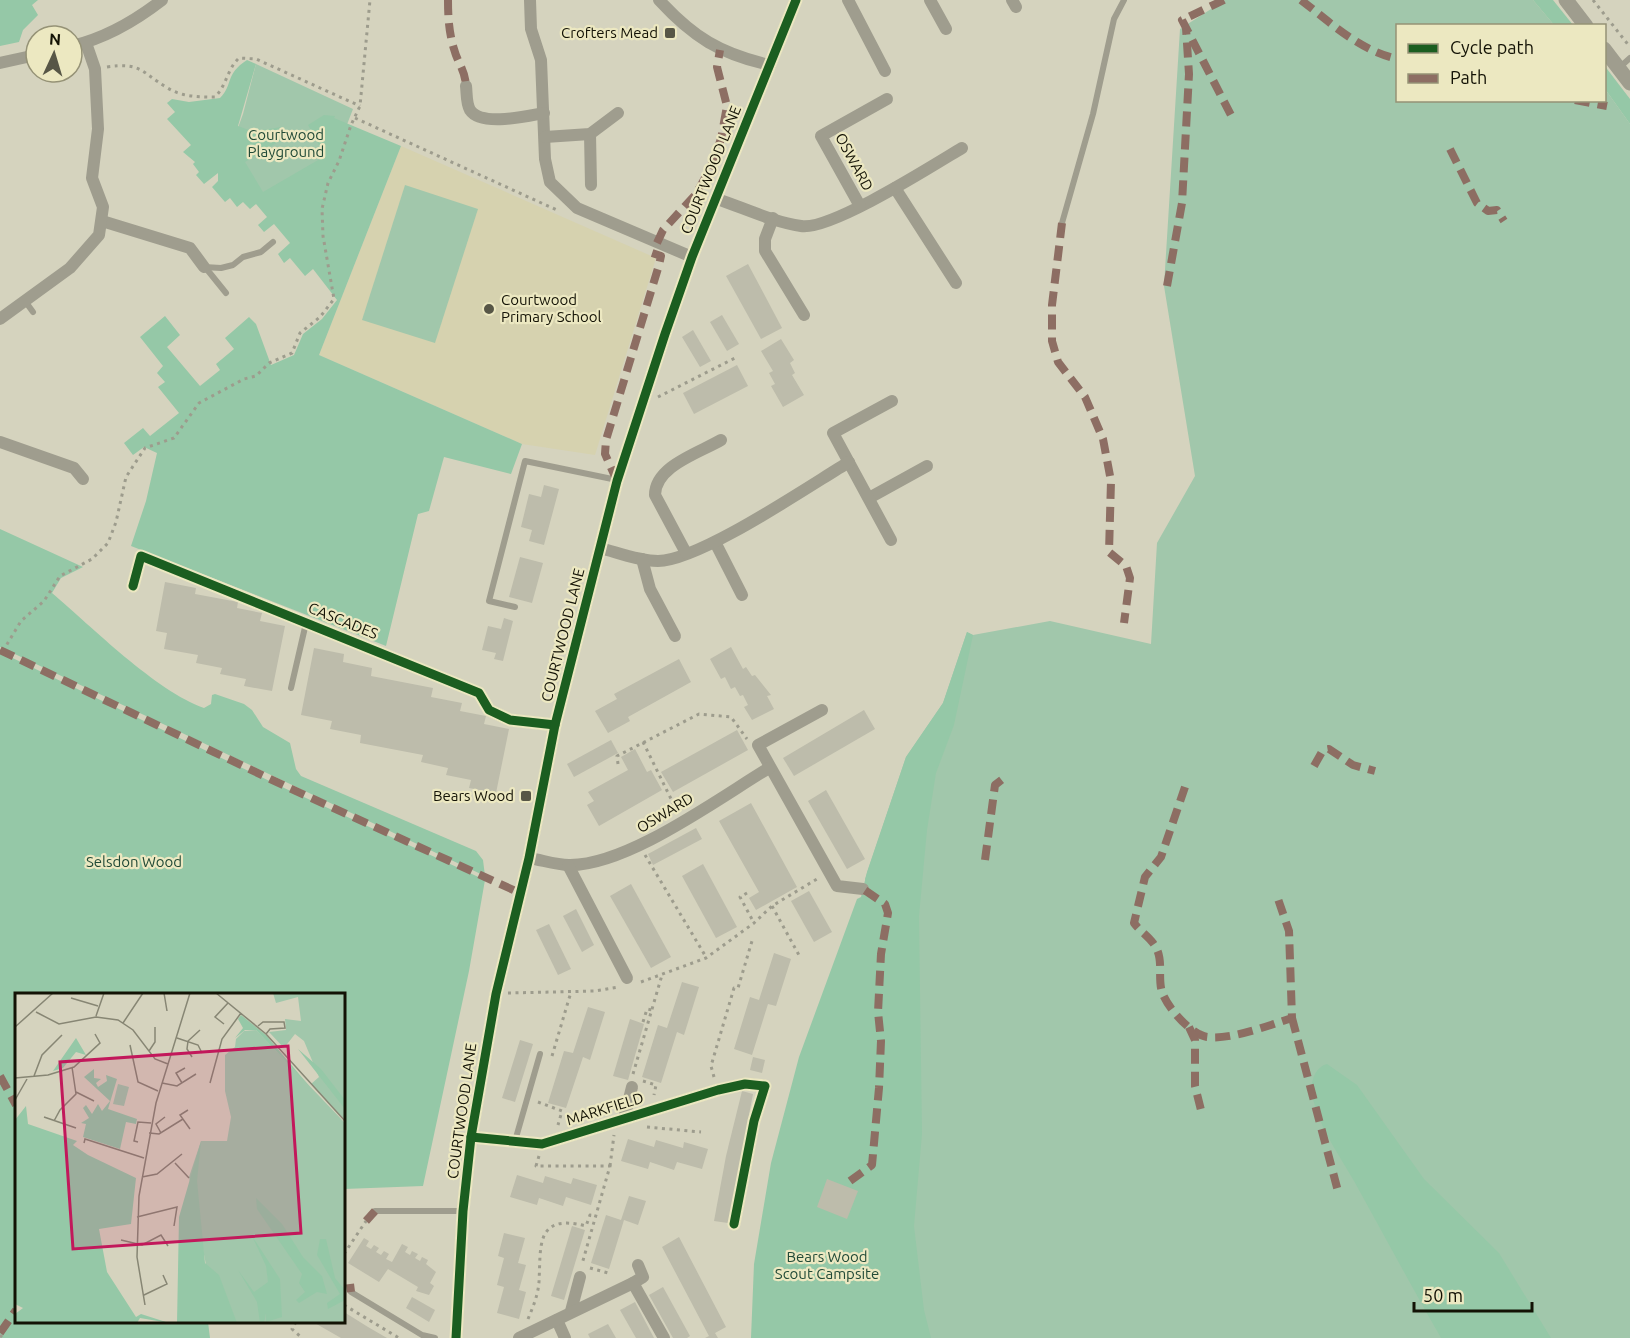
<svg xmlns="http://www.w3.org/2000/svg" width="1630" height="1338" font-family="Ubuntu,sans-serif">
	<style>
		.built { fill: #d6d2af }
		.green { fill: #a1c7ab }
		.forest { fill: #95c8a7 }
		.building { fill: #bdbcab }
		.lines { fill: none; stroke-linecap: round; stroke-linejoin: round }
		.path { stroke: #9d9c8d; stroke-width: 3; stroke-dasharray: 3 4.5; stroke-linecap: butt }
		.service { stroke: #9f9d8e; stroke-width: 6 }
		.minor { stroke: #9f9d8e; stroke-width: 12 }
		.tertiary { stroke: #9f9d8e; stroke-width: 15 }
		.quiet { stroke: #8d6e63; stroke-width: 8; stroke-dasharray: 15 8; stroke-linecap: butt }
		.cycleway-casing { stroke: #ece8c1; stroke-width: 13 }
		.cycleway { stroke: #1b5e20; stroke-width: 9 }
		.poi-dot { fill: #575646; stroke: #ece8c1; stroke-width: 2 }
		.labels { text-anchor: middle; stroke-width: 4.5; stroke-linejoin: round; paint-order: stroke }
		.poi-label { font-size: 15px; fill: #131205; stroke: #ece8c1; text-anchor: end }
		.park-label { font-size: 15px; fill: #214a37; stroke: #ece8c1 }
		.street-label { font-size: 15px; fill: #131205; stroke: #ece8c1 }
		.inset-road { fill: none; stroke: #878674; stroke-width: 1.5 }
		.view { fill: #c2185b; fill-opacity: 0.15; stroke: #c2185b; stroke-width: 3 }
		.inset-edge { fill: none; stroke: #131205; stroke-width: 3 }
	</style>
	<rect width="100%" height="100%" fill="#d5d3be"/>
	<!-- built -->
	<path class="built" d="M401,146L656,258L595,455L522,444L319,355Z"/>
	<!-- green -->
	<g class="green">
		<path d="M1225,0H1533L1554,25L1398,26V100H1604L1605,89L1630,124V1338H912L865,879L906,757L943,703L967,632L973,635L1050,621L1151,644L1157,543L1195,476L1164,286L1180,29Z"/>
		<path d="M256,64L353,109L311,218L219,180L243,114Z"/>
		<path d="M405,185L478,209L435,343L362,320Z"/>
	</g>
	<!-- forest -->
	<g class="forest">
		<path d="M0,0H38L32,5L38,15L23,30L19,42L0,46Z"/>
		<path d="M1533,0H1553L1573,25H1554Z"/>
		<path d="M247,60L256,64L238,126L262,135L263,130L281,127L288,136L245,162L263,192L325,156L308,125L324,115L335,116L334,118L401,146L319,355L522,444L511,474L444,457L429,511L418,514L386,646L131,546L146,501L157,453L144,447L133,455L124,443L143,428L150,436L179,413L158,387L165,382L157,373L163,366L140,337L165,316L180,335L167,347L200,386L220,370L216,364L234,349L225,338L249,317L256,324L271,365L294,355L303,334L322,319L337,300L313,269L305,276L290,258L284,263L278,254L290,243L274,224L264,232L258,225L267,217L256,204L250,209L243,202L237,207L230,198L225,202L212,187L218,181V173L204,184L196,175L199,172L193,164L195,162L183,152L191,145L167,119L175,112L167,103L172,99L189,102L220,98C234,84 224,75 247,60Z"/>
		<path d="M1604,65L1630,99V124L1605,89Z"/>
		<path d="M0,529L83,567L61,578L52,593C92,627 156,691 204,708L211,704L212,695L215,694L244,704L252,710L263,727L290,743L296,769L301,776L476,851L483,860L485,876L0,647Z"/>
		<path d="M967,632L973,635L954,725L936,773L927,830L919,916L922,1134L914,1226L924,1310L931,1338H751L754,1264L771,1163L799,1057L857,899L861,897L867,872L906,757L943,703Z"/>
		<path d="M0,652L282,787L485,880L469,971L423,1186L344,1189V994H16V1322H208L210,1338H0Z"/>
		<path d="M1327,1064L1357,1085L1424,1179L1499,1253L1551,1338H1441C1411,1286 1383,1233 1354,1181C1338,1153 1318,1126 1312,1094C1310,1082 1315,1067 1327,1064Z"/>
	</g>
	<!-- building -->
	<g class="building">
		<path d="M748,264L782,328L761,339L726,276Z"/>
		<path d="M722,315L739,344L727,351L710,322Z"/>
		<path d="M693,330L711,361L700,367L682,337Z"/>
		<path d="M781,339L794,360L790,363L795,373L792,375L804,395L783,407L771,386L775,384L769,373L773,371L761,351Z"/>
		<path d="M737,365L748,386L694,414L683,393Z"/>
		<path d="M544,485L559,489L544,545L529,541L532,530L521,527L529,494L541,497Z"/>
		<path d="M520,557L543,563L532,603L509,597Z"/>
		<path d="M165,582L196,588L195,594L238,602L237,608L262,613L260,621L285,626L272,691L244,686L246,679L220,674L222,668L196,663L198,655L164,649L167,633L156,631Z"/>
		<path d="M504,618L513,621L503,661L494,659L496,653L482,650L488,626L501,629Z"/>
		<path d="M731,647L743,669L746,667L752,676L755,675L771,695L767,696L774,709L752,720L744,707L748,705L743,695L740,696L735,687L731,689L725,677L721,679L710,659Z"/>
		<path d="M314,648L344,654L343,662L372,668L371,676L433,688L431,697L462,703L460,711L486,716L484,724L509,729L496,793L469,788L471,780L446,775L448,768L421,762L423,755L360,743L361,735L330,729L332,721L301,715Z"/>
		<path d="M679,659L691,682L628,717L630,721L608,733L595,711L617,699L614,694Z"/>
		<path d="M864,710L875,729L794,776L783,758Z"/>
		<path d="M737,730L748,750L673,792L661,772Z"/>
		<path d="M611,740L618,753L574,777L567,764Z"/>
		<path d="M635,749L647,772L651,770L662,790L599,826L587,805L594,801L588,792L628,770L621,757Z"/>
		<path d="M826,790L865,859L847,869L808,801Z"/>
		<path d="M751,803L797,887L756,910L749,898L759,892L719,821Z"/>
		<path d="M696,828L702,839L653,865L648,854Z"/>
		<path d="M703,864L737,927L716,938L682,876Z"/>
		<path d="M631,884L671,957L651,968L610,896Z"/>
		<path d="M809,891L832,932L814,942L791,901Z"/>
		<path d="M576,909L594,945L582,952L563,916Z"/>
		<path d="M549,924L571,969L558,975L536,930Z"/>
		<path d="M774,953L791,959L776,1006L768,1004L752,1055L734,1049L750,997L759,1000Z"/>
		<path d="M682,982L699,987L684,1035L677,1032L661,1083L642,1077L658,1025L667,1028Z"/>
		<path d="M588,1007L605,1012L590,1060L583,1057L566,1108L548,1103L564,1051L573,1053Z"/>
		<path d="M630,1019L644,1024L628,1080L613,1076Z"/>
		<path d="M520,1040L533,1044L515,1102L502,1098Z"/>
		<path d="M753,1057L765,1060L762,1073L750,1070Z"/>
		<path d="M742,1091L753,1094L728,1223L714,1221L726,1156Z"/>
		<path d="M628,1139L654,1147L656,1140L683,1148L684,1142L708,1149L702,1169L677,1162L674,1170L650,1162L648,1169L621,1161Z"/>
		<path d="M517,1175L543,1183L545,1176L571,1184L573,1178L597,1185L591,1205L566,1197L563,1206L539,1198L537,1205L510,1197Z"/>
		<path d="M827,1179L858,1191L847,1219L817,1207Z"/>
		<path d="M629,1196L646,1201L638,1225L624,1220L609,1269L591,1263L606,1215L621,1220Z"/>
		<path d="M572,1226L585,1230L564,1300L551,1296Z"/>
		<path d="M504,1233L525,1238L518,1263L526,1265L519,1290L526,1292L519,1319L497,1313L504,1287L497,1285L504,1258L498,1256Z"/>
		<path d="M679,1237L726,1327L715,1333L718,1338H705L709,1336L662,1247Z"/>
		<path d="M364,1238L369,1241L366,1246L371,1249L374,1245L379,1248L376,1252L381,1255L384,1251L389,1254L386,1259L392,1262L402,1244L408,1247L405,1252L410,1255L412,1251L418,1254L415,1258L420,1261L422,1257L428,1260L426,1264L436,1272L430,1283L434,1286L429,1295L416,1291L418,1287L388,1269L379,1282L348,1263Z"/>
		<path d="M663,1287L690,1336L687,1338H673L649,1295Z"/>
		<path d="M412,1297L435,1310L429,1322L406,1308Z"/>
		<path d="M635,1302L654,1338H636L620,1310Z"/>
		<path d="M344,1312L368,1327L387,1338H341L313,1322H344Z"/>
		<path d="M608,1324L616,1338H590L588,1334Z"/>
	</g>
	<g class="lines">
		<!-- path -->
		<g class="path">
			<path d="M1593,0L1630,47"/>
			<path d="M107,67C141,62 141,72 166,87C181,97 198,97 215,97C227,85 227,69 239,58L256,59L360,106"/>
			<path d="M355,118L559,211"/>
			<path d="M658,397L737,357"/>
			<path d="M3,651L21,621L44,601L60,576L92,559L108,543L116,522L126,477L145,448L174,438L199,403L244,379L256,376L269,363L292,353L300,333L320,317L334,299L323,236L322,209L328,183L339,161L351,125L360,106L370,0"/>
			<path d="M643,742L677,811"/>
			<path d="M618,764L617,756L699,714L731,717L747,739"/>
			<path d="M645,855L706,957"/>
			<path d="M747,893L740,897L754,923"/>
			<path d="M772,906L800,957"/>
			<path d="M641,982L706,958L754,923L772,906L817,879"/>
			<path d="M508,993L595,991L618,987"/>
			<path d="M643,1022L647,1009L652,1010"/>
			<path d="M552,1056L571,992"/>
			<path d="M633,1074L662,975"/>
			<path d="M714,1077L711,1066L734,988H738L752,941"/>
			<path d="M643,1081L656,1085L654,1095"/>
			<path d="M538,1102L562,1111L558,1125"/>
			<path d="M647,1127L701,1132"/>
			<path d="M539,1156L536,1166H610L582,1264"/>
			<path d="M610,1166L614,1135"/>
			<path d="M344,1254L366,1221"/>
			<path d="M590,1268L608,1273"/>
			<path d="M344,1305L399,1338"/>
			<path d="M528,1319C533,1307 538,1295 539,1282C541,1246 535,1213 586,1226L590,1215L595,1216"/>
			<path d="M296,1322L292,1329L302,1338"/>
			<path d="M0,1335L3,1338"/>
		</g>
		<!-- service -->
		<g class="service">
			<path d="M1620,67L1630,58"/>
			<path d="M1062,223L1093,114L1114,19L1124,0"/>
			<path d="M204,267L221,268L233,265L243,257L261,252L273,242"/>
			<path d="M205,267L226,293"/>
			<path d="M25,301L33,312"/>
			<path d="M515,607L489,601L525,461L617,480"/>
			<path d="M291,688L306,623"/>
			<path d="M515,1141L540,1054"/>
			<path d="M375,1211H463"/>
			<path d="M351,1292L422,1335L435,1338"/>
		</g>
		<!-- minor -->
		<g class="minor">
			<path d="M530,0L531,29L541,60L545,159L550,182L577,208L692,257"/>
			<path d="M659,0C693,37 720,54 770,65"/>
			<path d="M848,0L885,71"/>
			<path d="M930,0L946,29"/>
			<path d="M1012,0L1016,7"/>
			<path d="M72,46C106,38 135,21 162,0"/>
			<path d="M0,63L36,55"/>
			<path d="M466,86C467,94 466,103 470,110C481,127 527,116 544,113"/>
			<path d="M590,134L591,185"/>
			<path d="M545,137L590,134L618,113"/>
			<path d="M895,188L956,283"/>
			<path d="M717,199C744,208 773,222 801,226C830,231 932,166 962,148"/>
			<path d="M860,206L821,136L887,99"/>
			<path d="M773,218L765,239V251L804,315"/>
			<path d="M102,221L190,248L204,267"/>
			<path d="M0,319L70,268L99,235L103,207L92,178L98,129L95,69L86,43"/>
			<path d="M0,442L74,468L83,479"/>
			<path d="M869,498L927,466"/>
			<path d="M891,540L833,433L892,401"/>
			<path d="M715,542L742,595"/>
			<path d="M600,548C619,553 639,561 658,561C699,561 809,486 849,462"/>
			<path d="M686,553L655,495C655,466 699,453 721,440"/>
			<path d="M642,559L650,589L675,636"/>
			<path d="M133,586L141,556L479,693L489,710L510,720L555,725"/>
			<path d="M822,710L758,745L837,886L863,889"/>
			<path d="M529,858C542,860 556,865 569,865C627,866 719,798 769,768"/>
			<path d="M568,865L627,978"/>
			<path d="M624,1119L632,1087"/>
			<path d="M471,1137L542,1144L718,1090L745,1084L765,1086L754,1121L734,1224"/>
			<path d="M633,1283L643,1277L638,1265"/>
			<path d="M571,1311L580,1277"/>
			<path d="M557,1320L565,1338"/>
			<path d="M456,1338L463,1211L471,1137L496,994L529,858L555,725L617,481L665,334L692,257L796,0"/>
			<path d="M519,1338L633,1283L664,1338"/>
		</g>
		<!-- tertiary -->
		<g class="tertiary">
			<path d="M1566,0L1586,26"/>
			<path d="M1604,49L1630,83"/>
		</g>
		<!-- quiet -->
		<g class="quiet">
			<path d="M448,0C448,17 449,33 454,49C458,64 465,69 466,86"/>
			<path d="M1224,0L1182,20L1233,119"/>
			<path d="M1301,0C1331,23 1360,51 1398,59"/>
			<path d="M1575,100L1607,106"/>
			<path d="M1450,149L1477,203L1488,211L1497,210L1504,221"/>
			<path d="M1062,223L1052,305V341L1058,362L1085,397L1103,439L1111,481L1109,552L1126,566L1130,578L1124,623"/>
			<path d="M657,243L663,230L696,194L710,169L721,139L727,106L717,67L720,50"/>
			<path d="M1167,286L1182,203L1189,74L1186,28"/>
			<path d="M617,481L605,454L606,440L659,265L661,256L652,253"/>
			<path d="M0,650L285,786L520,893"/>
			<path d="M1314,766L1323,750L1329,749L1353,765L1375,771"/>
			<path d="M1185,787L1161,857L1145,877L1134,923C1140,931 1148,936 1153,943C1165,958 1157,976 1162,992C1167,1007 1190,1034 1207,1037C1231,1040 1270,1025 1292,1018L1289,931L1277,896"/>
			<path d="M985,860L995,785L1004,778"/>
			<path d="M1292,1018L1339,1195"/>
			<path d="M1189,1027L1195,1040V1086L1202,1114"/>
			<path d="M0,1076L16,1105"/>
			<path d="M850,1181L872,1165L879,1088L881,1041L878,1012L881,954L888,913L885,904L863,889"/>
			<path d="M366,1221L375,1211"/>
			<path d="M350,1284L351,1292"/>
			<path d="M0,1333L16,1310"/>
		</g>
		<!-- cycleway casing -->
		<g class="cycleway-casing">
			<g id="cycleway">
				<path d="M133,586L141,556L479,693L489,710L510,720L555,725"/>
				<path d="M471,1137L542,1144L718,1090L745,1084L765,1086L754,1121L734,1224"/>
				<path d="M456,1338L463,1211L471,1137L496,994L529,858L555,725L617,481L665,334L692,257L796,0"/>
			</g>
		</g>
		<!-- cycleway -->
		<use href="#cycleway" class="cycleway"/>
	</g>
	<!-- markers -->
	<g class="poi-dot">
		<rect x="664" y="27" width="12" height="12" rx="3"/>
		<circle cx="489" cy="309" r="6"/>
		<rect x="520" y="790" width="12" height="12" rx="3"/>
	</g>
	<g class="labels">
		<!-- poi labels -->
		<g class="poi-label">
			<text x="658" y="38">Crofters Mead</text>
			<text x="501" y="305" text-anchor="start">Courtwood<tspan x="501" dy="17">Primary School</tspan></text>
			<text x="514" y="801">Bears Wood</text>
		</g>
		<!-- park labels -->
		<g class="park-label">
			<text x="286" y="140">Courtwood<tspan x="286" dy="17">Playground</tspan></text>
			<text x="134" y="867">Selsdon Wood</text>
			<text x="827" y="1262">Bears Wood<tspan x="827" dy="17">Scout Campsite</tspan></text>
		</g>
		<!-- street labels -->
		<g class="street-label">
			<text transform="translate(854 162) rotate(62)" y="5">OSWARD</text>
			<text transform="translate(711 170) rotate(-68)" y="5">COURTWOOD LANE</text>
			<text transform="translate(343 621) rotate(22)" y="5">CASCADES</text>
			<text transform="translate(563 635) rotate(-76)" y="5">COURTWOOD LANE</text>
			<text transform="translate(665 813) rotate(-31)" y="5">OSWARD</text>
			<text transform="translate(605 1109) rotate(-17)" y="5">MARKFIELD</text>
			<text transform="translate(462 1111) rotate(-82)" y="5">COURTWOOD LANE</text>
		</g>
	</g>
	<!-- overview -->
	<g transform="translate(15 993)">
		<rect width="330" height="330" fill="#d5d3be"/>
		<path d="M258,0H330V127L296,91L304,84L289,48L280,41L269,55L254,39L271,37L270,26L286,28L283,4L261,10ZM241,37L330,130V330H211L192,277L174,184L186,148H212L216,124L210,98V62L220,54L221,46L229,38ZM103,91L114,94L109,113L98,111Z" fill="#a1c7ab"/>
		<path d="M226,22L251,42L295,94L241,37H230L220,45L228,35L223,26ZM61,45L71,62L61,59L48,75L38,78ZM283,56L306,76L330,107V116ZM79,76V85L86,86L81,90L83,94L92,88L91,82L102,86L93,116L122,126L121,131L111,129L105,156L68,144L71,131L66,130L74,125L68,115L71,112L77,121L83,111L87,118L95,108L69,84ZM11,113L13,131L62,148L58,152L73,162L121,185L116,231L84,236L92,279L121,324L126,321L154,330L125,325L122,330H0V321L8,315L0,311V127ZM186,148L182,188L190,270L204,282L222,330H162L164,224ZM241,205L267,231L288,264L307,283L312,301L302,299L284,310L281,307L290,299L284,290L287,281L242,216ZM237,243L265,286L267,324L251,329V320L249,330H245L242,309L223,277L239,299L253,289L251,273ZM305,246H311L320,285L330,297V307L313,316L312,310L325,301L302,262Z" fill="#95c8a7"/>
		<path class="inset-road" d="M149,0L152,18M201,0L251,41L330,128M56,5L83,13M21,19L44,31L81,24L103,27L118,37L140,66L153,71M81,23L89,0M108,30L128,0M209,31L200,24L213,10M243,33L248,29H269L270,35L255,36L251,41M0,34L38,0M162,45L183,52L187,60M115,52L123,89L143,98M134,58L140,49V34M177,64L172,56L173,48L185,37M19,83L27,62L47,42M0,85L33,82L59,74L85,50L80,41M147,90L162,93L181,81M167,90L161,80L170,75M195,90L207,46L226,20M61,99L79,108M0,107L12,86M173,117L165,122L175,136M29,124L61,135M39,128L45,117L61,101L57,74M134,140L144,141L168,126M146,140L141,131L150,124M123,149L119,148L123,129L136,130M69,150L70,146L129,165M160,170L174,185M127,184L142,181L167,161M122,224L162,214L159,233M106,247L127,252L146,242L153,253M129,302L152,291L148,282M130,312L122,264L124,203L141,110L175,0"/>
		<path class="view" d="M273,53L286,240L58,256L45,69Z"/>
		<rect width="330" height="330" class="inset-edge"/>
	</g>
	<!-- legend -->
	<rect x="1396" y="24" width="210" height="78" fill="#ece8c1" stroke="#959276" stroke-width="1.5"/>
	<rect x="1408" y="44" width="30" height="9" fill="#1b5e20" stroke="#959276" stroke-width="1.5"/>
	<text x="1450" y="54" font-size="18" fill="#131205">Cycle path</text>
	<rect x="1408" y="74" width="30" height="9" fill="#8d6e63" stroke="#959276" stroke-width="1.5"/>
	<text x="1450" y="84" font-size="18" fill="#131205">Path</text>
	<!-- north arrow -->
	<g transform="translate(54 54) rotate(4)"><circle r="28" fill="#ece8c1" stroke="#959276" stroke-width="1.5"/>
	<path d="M0-4.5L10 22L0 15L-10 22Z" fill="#575646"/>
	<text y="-9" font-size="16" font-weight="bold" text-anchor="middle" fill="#131205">N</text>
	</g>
	<!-- scale -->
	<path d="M1414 1302v9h118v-9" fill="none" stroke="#131205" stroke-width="3"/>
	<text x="1423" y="1302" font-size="18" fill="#131205" stroke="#ece8c1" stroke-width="4.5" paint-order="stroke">50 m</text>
</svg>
